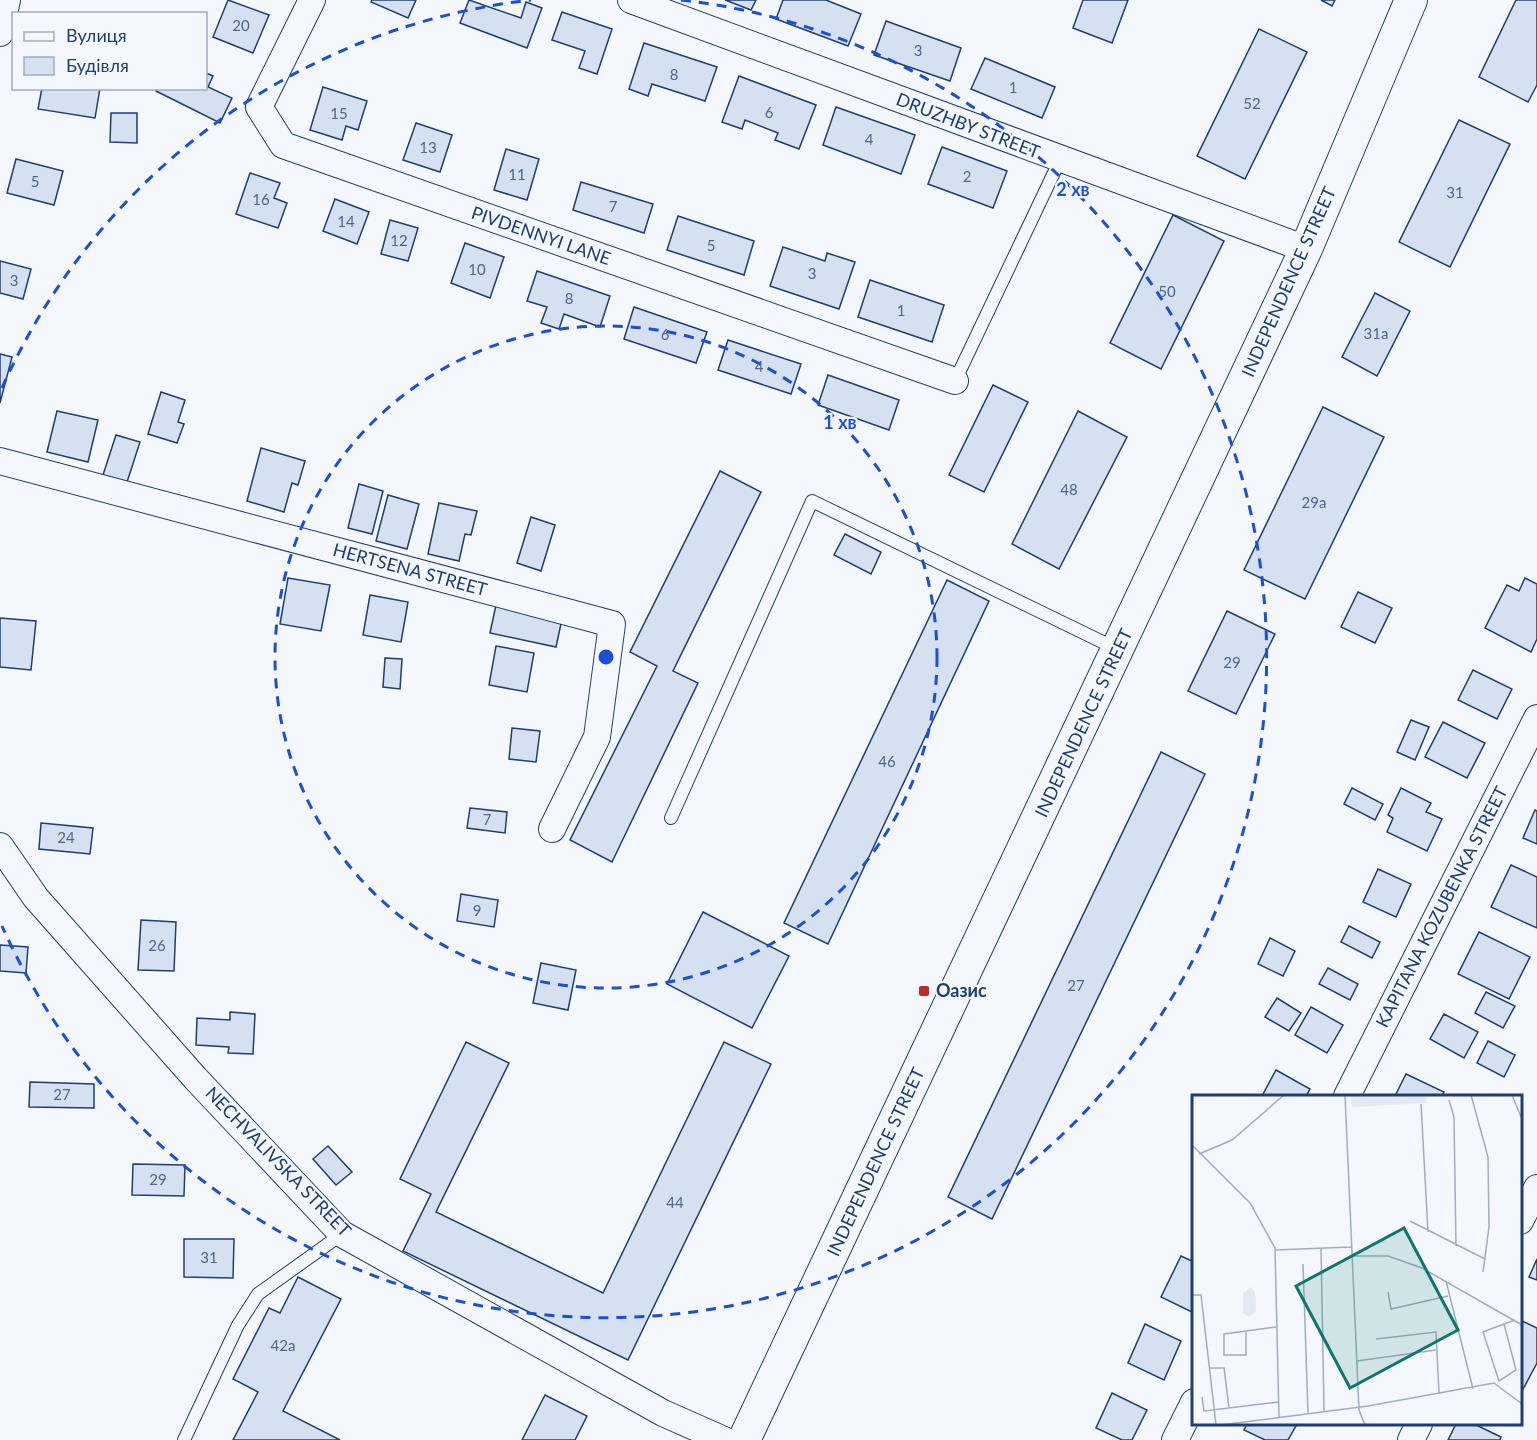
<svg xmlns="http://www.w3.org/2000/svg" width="1537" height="1440" font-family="Lato,sans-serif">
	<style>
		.building { fill: #d5e0f0; stroke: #1d3f73; stroke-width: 1.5 }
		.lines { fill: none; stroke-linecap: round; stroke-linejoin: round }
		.service-casing { stroke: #1d3f73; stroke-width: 14 }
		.minor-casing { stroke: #1d3f73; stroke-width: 28 }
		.tertiary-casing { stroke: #1d3f73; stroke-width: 34 }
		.service { stroke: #f4f7fb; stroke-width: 12 }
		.minor { stroke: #f4f7fb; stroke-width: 26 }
		.tertiary { stroke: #f4f7fb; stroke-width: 32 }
		.ring { fill: none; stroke: #1d4ed8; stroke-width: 3; stroke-dasharray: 10 8 }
		.poi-dot { fill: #c62828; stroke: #f4f7fb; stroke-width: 2 }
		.labels { text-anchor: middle; stroke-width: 4.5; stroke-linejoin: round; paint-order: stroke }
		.number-label { font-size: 15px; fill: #4b6792 }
		.street-label { font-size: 18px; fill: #1d3f73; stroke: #f4f7fb }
		.poi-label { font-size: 18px; font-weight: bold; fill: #1d3f73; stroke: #f4f7fb; text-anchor: start }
		.inset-road { fill: none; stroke: #9eadc5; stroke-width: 1.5 }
		.view { fill: #0f766e; fill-opacity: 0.15; stroke: #0f766e; stroke-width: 3 }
		.inset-edge { fill: none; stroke: #1d3f73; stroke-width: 3 }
		.centre { fill: #1d4ed8; stroke: #f4f7fb; stroke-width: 3 }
		.ring-label { font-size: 18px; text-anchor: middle; font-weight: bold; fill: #1d4ed8; stroke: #f4f7fb; stroke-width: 4.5; stroke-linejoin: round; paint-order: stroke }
	</style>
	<rect width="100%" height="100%" fill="#f4f7fb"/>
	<!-- building -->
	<g class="building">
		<path d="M228,0L269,15L253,53L213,37Z"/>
		<path d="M372,0H416L408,18L371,2Z"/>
		<path d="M469,0L521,18L526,2L542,8L527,48L460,23Z"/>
		<path d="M725,0H756L751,10Z"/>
		<path d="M783,0H826L861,14L848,46L776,19Z"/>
		<path d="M1083,0H1128L1112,43L1073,28Z"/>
		<path d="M1321,0H1335L1332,6Z"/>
		<path d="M1516,0H1537V85L1528,102L1479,77Z"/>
		<path d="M562,12L612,29L597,74L579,68L585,51L552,40Z"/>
		<path d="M886,21L961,48L950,81L874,55Z"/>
		<path d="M1259,29L1307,52L1245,179L1197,156Z"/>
		<path d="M644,43L717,67L705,101L652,84L648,96L629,89Z"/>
		<path d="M985,58L1055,87L1042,118L971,89Z"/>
		<path d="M206,73L213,76L208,87L232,98L220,123L156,91L157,88H206Z"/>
		<path d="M739,76L816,105L799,149L775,140L778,133L745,120L742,129L722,122Z"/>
		<path d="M323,87L367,101L358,130L346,126L342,140L310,130Z"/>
		<path d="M42,88H100L95,118L38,109Z"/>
		<path d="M836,107L915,135L901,174L823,145Z"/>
		<path d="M111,113H137V143L110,142Z"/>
		<path d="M1459,120L1510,144L1450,267L1399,242Z"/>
		<path d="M416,123L452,135L440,172L403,160Z"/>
		<path d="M942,147L1007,171L993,208L928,184Z"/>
		<path d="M506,149L539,159L527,200L494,190Z"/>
		<path d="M16,159L63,171L54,205L7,193Z"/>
		<path d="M250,173L280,183L274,198L287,203L278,228L236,214Z"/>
		<path d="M581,182L653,204L644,233L573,210Z"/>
		<path d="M335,199L369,212L357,244L323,231Z"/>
		<path d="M1173,215L1224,241L1161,369L1110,343Z"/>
		<path d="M678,216L754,241L744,275L667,250Z"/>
		<path d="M390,220L418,228L408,261L381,254Z"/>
		<path d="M465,243L504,257L490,298L451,283Z"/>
		<path d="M783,247L825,261L827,253L855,262L839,309L770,286Z"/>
		<path d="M0,261L31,269L23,299L0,293Z"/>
		<path d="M537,271L610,296L600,327L564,314L559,329L541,323L547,307L527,301Z"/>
		<path d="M870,280L944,305L932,342L858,317Z"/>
		<path d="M1375,293L1410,311L1377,376L1342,357Z"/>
		<path d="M634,307L707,332L696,363L624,339Z"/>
		<path d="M728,340L801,364L791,394L718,370Z"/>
		<path d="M0,354L12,357L0,403Z"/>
		<path d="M828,375L899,400L889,430L818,405Z"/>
		<path d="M993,385L1028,402L984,492L949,475Z"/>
		<path d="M161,392L185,400L178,422L184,424L177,443L148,434Z"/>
		<path d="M1323,407L1384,437L1305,599L1244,570Z"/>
		<path d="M57,411L98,420L88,462L47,452Z"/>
		<path d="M1078,411L1127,437L1059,569L1012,544Z"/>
		<path d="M116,435L140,442L127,482L103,475Z"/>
		<path d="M261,448L305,461L298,485L292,483L284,512L247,501Z"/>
		<path d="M720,471L761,492L673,671L698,683L612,862L570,840L657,666L630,652Z"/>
		<path d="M359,484L383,491L372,534L348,528Z"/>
		<path d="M388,495L419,504L407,549L376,541Z"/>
		<path d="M439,503L477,511L471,535L465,534L459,561L428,554Z"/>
		<path d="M531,517L555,525L541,571L517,563Z"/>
		<path d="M845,534L881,552L871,574L834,555Z"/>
		<path d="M288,578L330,585L321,631L280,624Z"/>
		<path d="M1525,578L1537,584V639L1531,652L1485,628L1507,585L1519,591Z"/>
		<path d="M947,580L989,601L828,944L784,923Z"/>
		<path d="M1358,592L1392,608L1375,643L1341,627Z"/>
		<path d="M370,595L408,602L401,642L363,635Z"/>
		<path d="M496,605L562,619L556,647L490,633Z"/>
		<path d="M1227,611L1275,634L1236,714L1188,691Z"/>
		<path d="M0,618L36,621L31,670L0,667Z"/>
		<path d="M496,646L534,653L527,692L489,685Z"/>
		<path d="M385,658L402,659L400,689L383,687Z"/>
		<path d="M1473,670L1512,689L1497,719L1458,700Z"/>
		<path d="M1411,720L1429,727L1415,760L1397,752Z"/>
		<path d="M1443,722L1485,743L1467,778L1425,757Z"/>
		<path d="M512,728L540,731L536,762L509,759Z"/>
		<path d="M1161,752L1205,774L992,1219L948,1197Z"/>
		<path d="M1352,788L1383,804L1375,820L1344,804Z"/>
		<path d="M1401,788L1431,803L1426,812L1442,819L1427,851L1387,832L1393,818L1388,815Z"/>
		<path d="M470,808L507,812L505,833L467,828Z"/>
		<path d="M1535,810L1537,811V844L1523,838Z"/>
		<path d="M41,823L93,828L90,854L39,849Z"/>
		<path d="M1511,865L1537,877V928L1491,907Z"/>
		<path d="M1378,869L1411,884L1396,917L1363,902Z"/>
		<path d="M461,894L498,900L494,927L457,921Z"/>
		<path d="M703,912L789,956L752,1028L667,984Z"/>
		<path d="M141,920L176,922L174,971L138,970Z"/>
		<path d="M1349,926L1380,942L1372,958L1341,942Z"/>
		<path d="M1479,932L1530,957L1509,999L1458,974Z"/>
		<path d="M1270,938L1295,951L1283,976L1258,964Z"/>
		<path d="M0,945L28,947L26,973L0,971Z"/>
		<path d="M541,963L576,970L568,1010L533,1003Z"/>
		<path d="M1328,968L1358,984L1350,1000L1319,984Z"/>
		<path d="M1486,992L1515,1006L1503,1028L1475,1013Z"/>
		<path d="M1277,998L1301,1013L1289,1031L1265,1017Z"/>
		<path d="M1311,1007L1343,1025L1327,1053L1295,1035Z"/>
		<path d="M230,1012L255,1014L253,1054L228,1053L229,1047L196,1045L197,1018L230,1020Z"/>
		<path d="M1444,1014L1478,1032L1464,1058L1430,1039Z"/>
		<path d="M1488,1041L1515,1055L1504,1077L1477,1063Z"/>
		<path d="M466,1042L509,1063L436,1212L603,1293L724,1042L771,1064L628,1360L403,1251L431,1194L400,1179Z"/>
		<path d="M1276,1070L1310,1089L1306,1096H1262Z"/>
		<path d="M1406,1074L1444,1092L1442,1096H1395Z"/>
		<path d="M30,1082L94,1084V1108L29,1107Z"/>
		<path d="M328,1146L352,1172L336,1185L313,1159Z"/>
		<path d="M133,1164L185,1165L184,1196L132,1195Z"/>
		<path d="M184,1239H234L233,1278L184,1277Z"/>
		<path d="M1181,1256L1194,1262V1313L1161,1297Z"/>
		<path d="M1537,1259V1280L1529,1277Z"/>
		<path d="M298,1277L341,1299L283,1411L340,1440H233L258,1392L233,1379L269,1308L280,1313Z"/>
		<path d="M1520,1320L1537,1328V1363L1520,1395Z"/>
		<path d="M1145,1324L1181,1341L1164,1380L1128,1363Z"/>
		<path d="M1112,1393L1147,1410L1132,1440H1122L1096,1428Z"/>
		<path d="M545,1395L587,1416L575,1440H522Z"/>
		<path d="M1247,1424H1297L1288,1440H1265L1244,1430Z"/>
		<path d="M1456,1424H1474L1501,1437L1500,1440H1448Z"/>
	</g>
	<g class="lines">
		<!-- service casing -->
		<g class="service-casing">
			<g id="service">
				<path d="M955,381L1060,160"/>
				<path d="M671,818L812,501L1117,649"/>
				<path d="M184,1440L238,1325L258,1294L342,1234"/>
			</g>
		</g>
		<!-- minor casing -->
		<g class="minor-casing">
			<g id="minor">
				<path d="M312,0L259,107L283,145L955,381"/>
				<path d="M631,0L1306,249"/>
				<path d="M0,33L7,0"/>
				<path d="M0,461L612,624L597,737L552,829"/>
				<path d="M0,846L36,898L196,1079L342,1234L663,1413L724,1440"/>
				<path d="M1347,1096L1537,718"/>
				<path d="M1520,1221L1537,1188"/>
				<path d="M1175,1440L1194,1402"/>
				<path d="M1411,1440L1419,1424"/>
			</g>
		</g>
		<!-- tertiary casing -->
		<g class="tertiary-casing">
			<path id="tertiary" d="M744,1440L1306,249L1411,0"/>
		</g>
		<!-- service -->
		<use href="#service" class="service"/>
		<!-- minor -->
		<use href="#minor" class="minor"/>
		<!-- tertiary -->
		<use href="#tertiary" class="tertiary"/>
	</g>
	<!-- distance rings -->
	<g class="ring">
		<circle cx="606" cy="657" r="331"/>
		<path d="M2 388A661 661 0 0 1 531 0M681 0A661 661 0 1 1 2 926"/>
	</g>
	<!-- markers -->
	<rect class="poi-dot" x="918" y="985" width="12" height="12" rx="3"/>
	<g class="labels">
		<!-- number labels -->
		<g class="number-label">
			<text x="241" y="31">20</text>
			<text x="918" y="56">3</text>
			<text x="674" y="80">8</text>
			<text x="1013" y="93">1</text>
			<text x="1252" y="109">52</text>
			<text x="769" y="118">6</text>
			<text x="339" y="119">15</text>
			<text x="869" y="145">4</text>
			<text x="428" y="153">13</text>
			<text x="517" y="180">11</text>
			<text x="967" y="182">2</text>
			<text x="35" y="187">5</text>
			<text x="1455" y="198">31</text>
			<text x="261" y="205">16</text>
			<text x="613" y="212">7</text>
			<text x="346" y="227">14</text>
			<text x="399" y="246">12</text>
			<text x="711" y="251">5</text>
			<text x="477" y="275">10</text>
			<text x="812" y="279">3</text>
			<text x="14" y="286">3</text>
			<text x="1167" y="297">50</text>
			<text x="569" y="304">8</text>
			<text x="901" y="316">1</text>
			<text x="1376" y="339">31а</text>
			<text x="665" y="340">6</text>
			<text x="759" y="372">4</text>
			<text x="1069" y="495">48</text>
			<text x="1314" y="508">29а</text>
			<text x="1232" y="668">29</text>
			<text x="887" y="767">46</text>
			<text x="487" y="825">7</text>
			<text x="66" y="843">24</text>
			<text x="477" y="916">9</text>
			<text x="157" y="951">26</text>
			<text x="1076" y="991">27</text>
			<text x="62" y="1100">27</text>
			<text x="158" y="1185">29</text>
			<text x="675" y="1208">44</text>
			<text x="209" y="1263">31</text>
			<text x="283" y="1351">42а</text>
		</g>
		<!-- street labels -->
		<g class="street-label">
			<text transform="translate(968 126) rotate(21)" y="6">DRUZHBY STREET</text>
			<text transform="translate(541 236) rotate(19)" y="6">PIVDENNYI LANE</text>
			<text transform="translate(1289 282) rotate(-66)" y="6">INDEPENDENCE STREET</text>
			<text transform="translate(410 570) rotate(15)" y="6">HERTSENA STREET</text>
			<text transform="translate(1084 723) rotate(-65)" y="6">INDEPENDENCE STREET</text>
			<text transform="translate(1442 907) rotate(-63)" y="6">KAPITANA KOZUBENKA STREET</text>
			<text transform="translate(278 1162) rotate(46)" y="6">NECHVALIVSKA STREET</text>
			<text transform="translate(876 1162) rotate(-65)" y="6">INDEPENDENCE STREET</text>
		</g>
		<!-- poi labels -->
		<g class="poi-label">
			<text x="936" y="997">Оазис</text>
		</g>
	</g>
	<!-- overview -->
	<g transform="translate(1192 1095)">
		<rect width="330" height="330" fill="#f4f7fb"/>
		<path d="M59,192L63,197L64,216L57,222L51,218V198Z" fill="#e3e9f0"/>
		<path d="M159,0H234V8L160,12Z" fill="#e3e9f0"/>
		<path class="inset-road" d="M153,0L167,315L173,330M279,0L296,62L297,132L291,177M320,0L330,24M257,5L262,22L264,151M229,9L236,137M0,50L58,108L83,153L87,322M7,59L40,45L92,0M218,126L293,164M129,153L132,316M83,155L159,152M160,161H196L230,173L330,230M111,169L116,318M254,186L281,294M196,197L199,214L256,201M0,200H9L24,330M312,229L324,275L307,286L291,237L312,229L323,225M54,237V260H32V239L84,232M184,244L244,237L247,298M165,266L244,255M17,273H32L37,313M302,288L330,309M10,302L12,316L87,307M29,330L176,311L302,288"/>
		<path class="view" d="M212,133L266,235L158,293L104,191Z"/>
		<rect width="330" height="330" class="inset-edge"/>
	</g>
	<circle cx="606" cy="657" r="9" class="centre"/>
	<g class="ring-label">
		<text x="1073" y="196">2 хв</text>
		<text x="840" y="429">1 хв</text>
	</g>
	<!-- legend -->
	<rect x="12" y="12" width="195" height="78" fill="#f4f7fb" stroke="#9eadc5" stroke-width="1.5"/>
	<rect x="24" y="32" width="30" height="9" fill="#f4f7fb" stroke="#9eadc5" stroke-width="1.5"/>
	<text x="66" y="42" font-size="18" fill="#1d3f73">Вулиця</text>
	<rect x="24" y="57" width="30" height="18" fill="#d5e0f0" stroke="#9eadc5" stroke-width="1.5"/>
	<text x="66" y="72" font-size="18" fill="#1d3f73">Будівля</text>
</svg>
